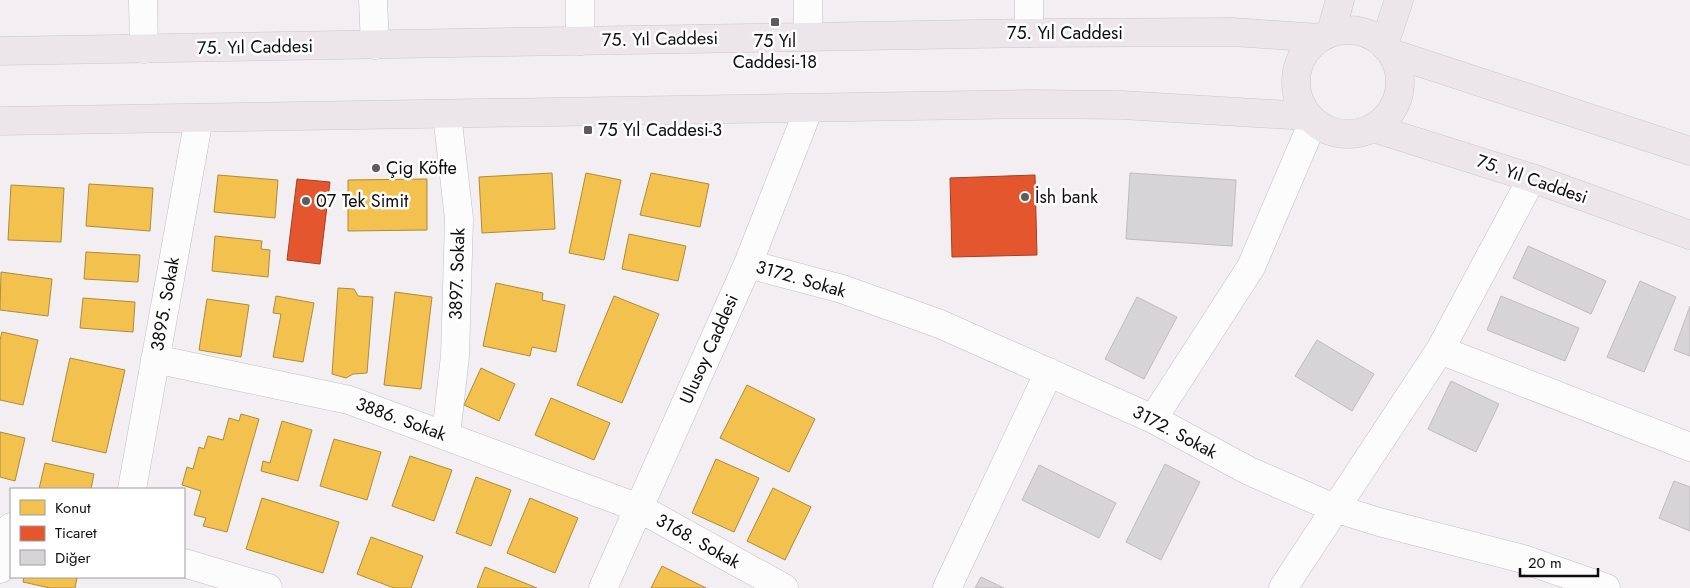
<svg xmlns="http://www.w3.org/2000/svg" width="1690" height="588" font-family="Jost,sans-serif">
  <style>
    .homes { fill: #f2c14e; stroke: #ae8b3b }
    .shops { fill: #e4572e; stroke: #a44024 }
    .building { fill: #d7d4d7; stroke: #bfbcbe }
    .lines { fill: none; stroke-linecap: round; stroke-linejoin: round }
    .minor-casing { stroke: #c3bfc2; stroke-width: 29 }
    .major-casing { stroke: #cac8ca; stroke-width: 29 }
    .minor { stroke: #fdfcfd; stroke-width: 28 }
    .major { stroke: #ece5ea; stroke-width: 28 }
    .poi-dot { fill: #5e5b5d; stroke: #fff; stroke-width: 2 }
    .labels { text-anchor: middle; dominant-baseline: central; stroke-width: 5; stroke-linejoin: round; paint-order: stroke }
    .street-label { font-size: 18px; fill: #0e0c0e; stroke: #fff }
    .poi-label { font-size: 18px; fill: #0e0c0e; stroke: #fff; text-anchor: start }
  </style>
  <rect width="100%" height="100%" fill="#f2eef1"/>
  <path class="homes" d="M552,173L555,229L482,233L479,177Z
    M586,173L621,180L604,260L569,253Z
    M651,173L709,184L700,227L640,215Z
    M218,175L278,180L275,218L214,212Z
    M427,179V230L348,231V180Z
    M89,184L153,188L150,231L86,226Z
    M11,185L64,188L61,242L8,240Z
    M629,234L686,246L678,281L622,269Z
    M215,236L262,241L261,249L270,250L268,277L212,271Z
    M86,252L140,255L138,282L84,279Z
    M1,272L52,279L48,316L0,310Z
    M496,283L543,293L542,300L565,305L556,352L532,347L530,356L483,346Z
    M338,288L354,289L358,296L373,297L367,373L353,374L346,378L332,374Z
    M395,292L432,297L421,389L384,385Z
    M276,296L314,303L303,362L273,357L281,314L273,313Z
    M614,296L659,314L622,403L577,385Z
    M83,298L135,302L133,332L80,328Z
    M207,299L249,305L241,357L199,350Z
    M2,332L38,340L23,405L0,400V340Z
    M70,358L125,370L106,453L52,441Z
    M481,368L515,384L499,421L464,405Z
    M747,385L815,419L789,472L720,438Z
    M551,398L610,423L594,460L535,435Z
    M241,414L259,419L227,532L203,526L206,518L194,515L201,491L182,485L187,467L193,469L199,447L204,449L208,436L223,440L229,418L239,421Z
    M282,421L312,430L298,481L261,471L263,461L270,463Z
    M0,432L25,438L15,481L0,477Z
    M334,439L381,452L367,500L320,486Z
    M410,456L452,470L434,521L392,506Z
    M716,459L759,478L734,532L692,513Z
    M45,463L94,474L91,489H39Z
    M476,477L511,490L491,546L456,533Z
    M773,488L811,507L785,560L747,541Z
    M262,498L339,522L323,573L246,549Z
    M530,498L578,518L555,573L507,553Z
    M371,537L423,556L411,588H394L357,574Z
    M662,566L706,588H651Z
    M485,567L537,588H477Z
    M24,577H70L77,578L75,588H50L23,582Z"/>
  <path class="shops" d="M1035,175L1037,255L952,257L950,178Z
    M297,179L330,182L320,264L287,260Z"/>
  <path class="building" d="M1130,173L1236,180L1232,246L1126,239Z
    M1528,246L1606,281L1591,314L1513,278Z
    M1640,281L1676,297L1644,372L1607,357Z
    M1501,296L1579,328L1565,361L1487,330Z
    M1137,297L1177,317L1144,379L1105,359Z
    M1690,306V356L1674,350Z
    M1317,340L1374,374L1352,411L1295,376Z
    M1451,381L1499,404L1476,452L1428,429Z
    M1165,464L1200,482L1161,560L1126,542Z
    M1039,465L1116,503L1099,538L1022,500Z
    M1674,481L1690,487V531L1659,518Z
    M981,577L1004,588H975Z"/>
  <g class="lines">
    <defs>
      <path id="minor" d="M143,0L144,49
        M373,0L375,45
        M580,0V41
        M808,0V37
        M1029,0V33
        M748,264L842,289L940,324L1153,419L1249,471L1334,508L1379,522L1523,559L1606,588
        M1440,350L1690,447
        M155,359L349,400L639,508L784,588
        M1153,419L1251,267L1313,122
        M446,435L455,356L459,219L447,114
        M132,489L199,118
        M184,563L268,588
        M0,569L11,527
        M603,588L748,264L809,108
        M947,588L1049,372
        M1283,588L1440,350L1532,178"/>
      <path id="major" d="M1296 82a52 52 0 1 1 104 0a52 52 0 1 1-104 0Z
        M1331,32L1340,0
        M1384,45L1399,0
        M0,51L1029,33L1233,32L1320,38
        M1391,53L1690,151
        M0,121L1032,104L1122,105L1307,116
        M1373,128L1532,178L1690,235"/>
    </defs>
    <use href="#minor" class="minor-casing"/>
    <use href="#major" class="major-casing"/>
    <use href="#minor" class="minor"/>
    <use href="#major" class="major"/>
  </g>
  <g class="poi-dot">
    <rect x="770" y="17" width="10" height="10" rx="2.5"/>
    <rect x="583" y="125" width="10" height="10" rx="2.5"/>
    <circle cx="376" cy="168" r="5"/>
    <circle cx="1025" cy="197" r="5"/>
    <circle cx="306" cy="201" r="5"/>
  </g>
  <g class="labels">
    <g class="street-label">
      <text x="1065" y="33">75. Yıl Caddesi</text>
      <text transform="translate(660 39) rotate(-1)">75. Yıl Caddesi</text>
      <text transform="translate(255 47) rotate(-1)">75. Yıl Caddesi</text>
      <text transform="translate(1532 179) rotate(19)">75. Yıl Caddesi</text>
      <text transform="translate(457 274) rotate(-88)">3897. Sokak</text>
      <text transform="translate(801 279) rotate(16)">3172. Sokak</text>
      <text transform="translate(165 304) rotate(-80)">3895. Sokak</text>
      <text transform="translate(709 349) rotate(-66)">Ulusoy Caddesi</text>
      <text transform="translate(401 419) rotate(20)">3886. Sokak</text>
      <text transform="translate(1175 432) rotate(28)">3172. Sokak</text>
      <text transform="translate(698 541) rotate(29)">3168. Sokak</text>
    </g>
    <g class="poi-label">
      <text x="775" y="41" text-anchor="middle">75 Yıl<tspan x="775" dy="21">Caddesi-18</tspan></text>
      <text x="598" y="130">75 Yıl Caddesi-3</text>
      <text x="386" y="168">Çig Köfte</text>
      <text x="1035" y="197">İsh bank</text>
      <text x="316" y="201">07 Tek Simit</text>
    </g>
  </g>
  <rect x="10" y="488" width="175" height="90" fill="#ffffff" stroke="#9f9e9f"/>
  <rect x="20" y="500" width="25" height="15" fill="#f2c14e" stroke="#9f9e9f"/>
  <text x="55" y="513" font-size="15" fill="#0e0c0e">Konut</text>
  <rect x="20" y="526" width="25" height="15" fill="#e4572e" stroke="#9f9e9f"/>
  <text x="55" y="538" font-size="15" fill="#0e0c0e">Ticaret</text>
  <rect x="20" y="550" width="25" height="15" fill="#d7d4d7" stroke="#9f9e9f"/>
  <text x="55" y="563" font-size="15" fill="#0e0c0e">Diğer</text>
  <path d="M1520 568v8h78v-8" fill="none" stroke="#0e0c0e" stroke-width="2.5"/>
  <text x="1528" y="568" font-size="15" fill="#0e0c0e" stroke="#ffffff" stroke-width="4" paint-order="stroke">20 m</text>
</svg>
